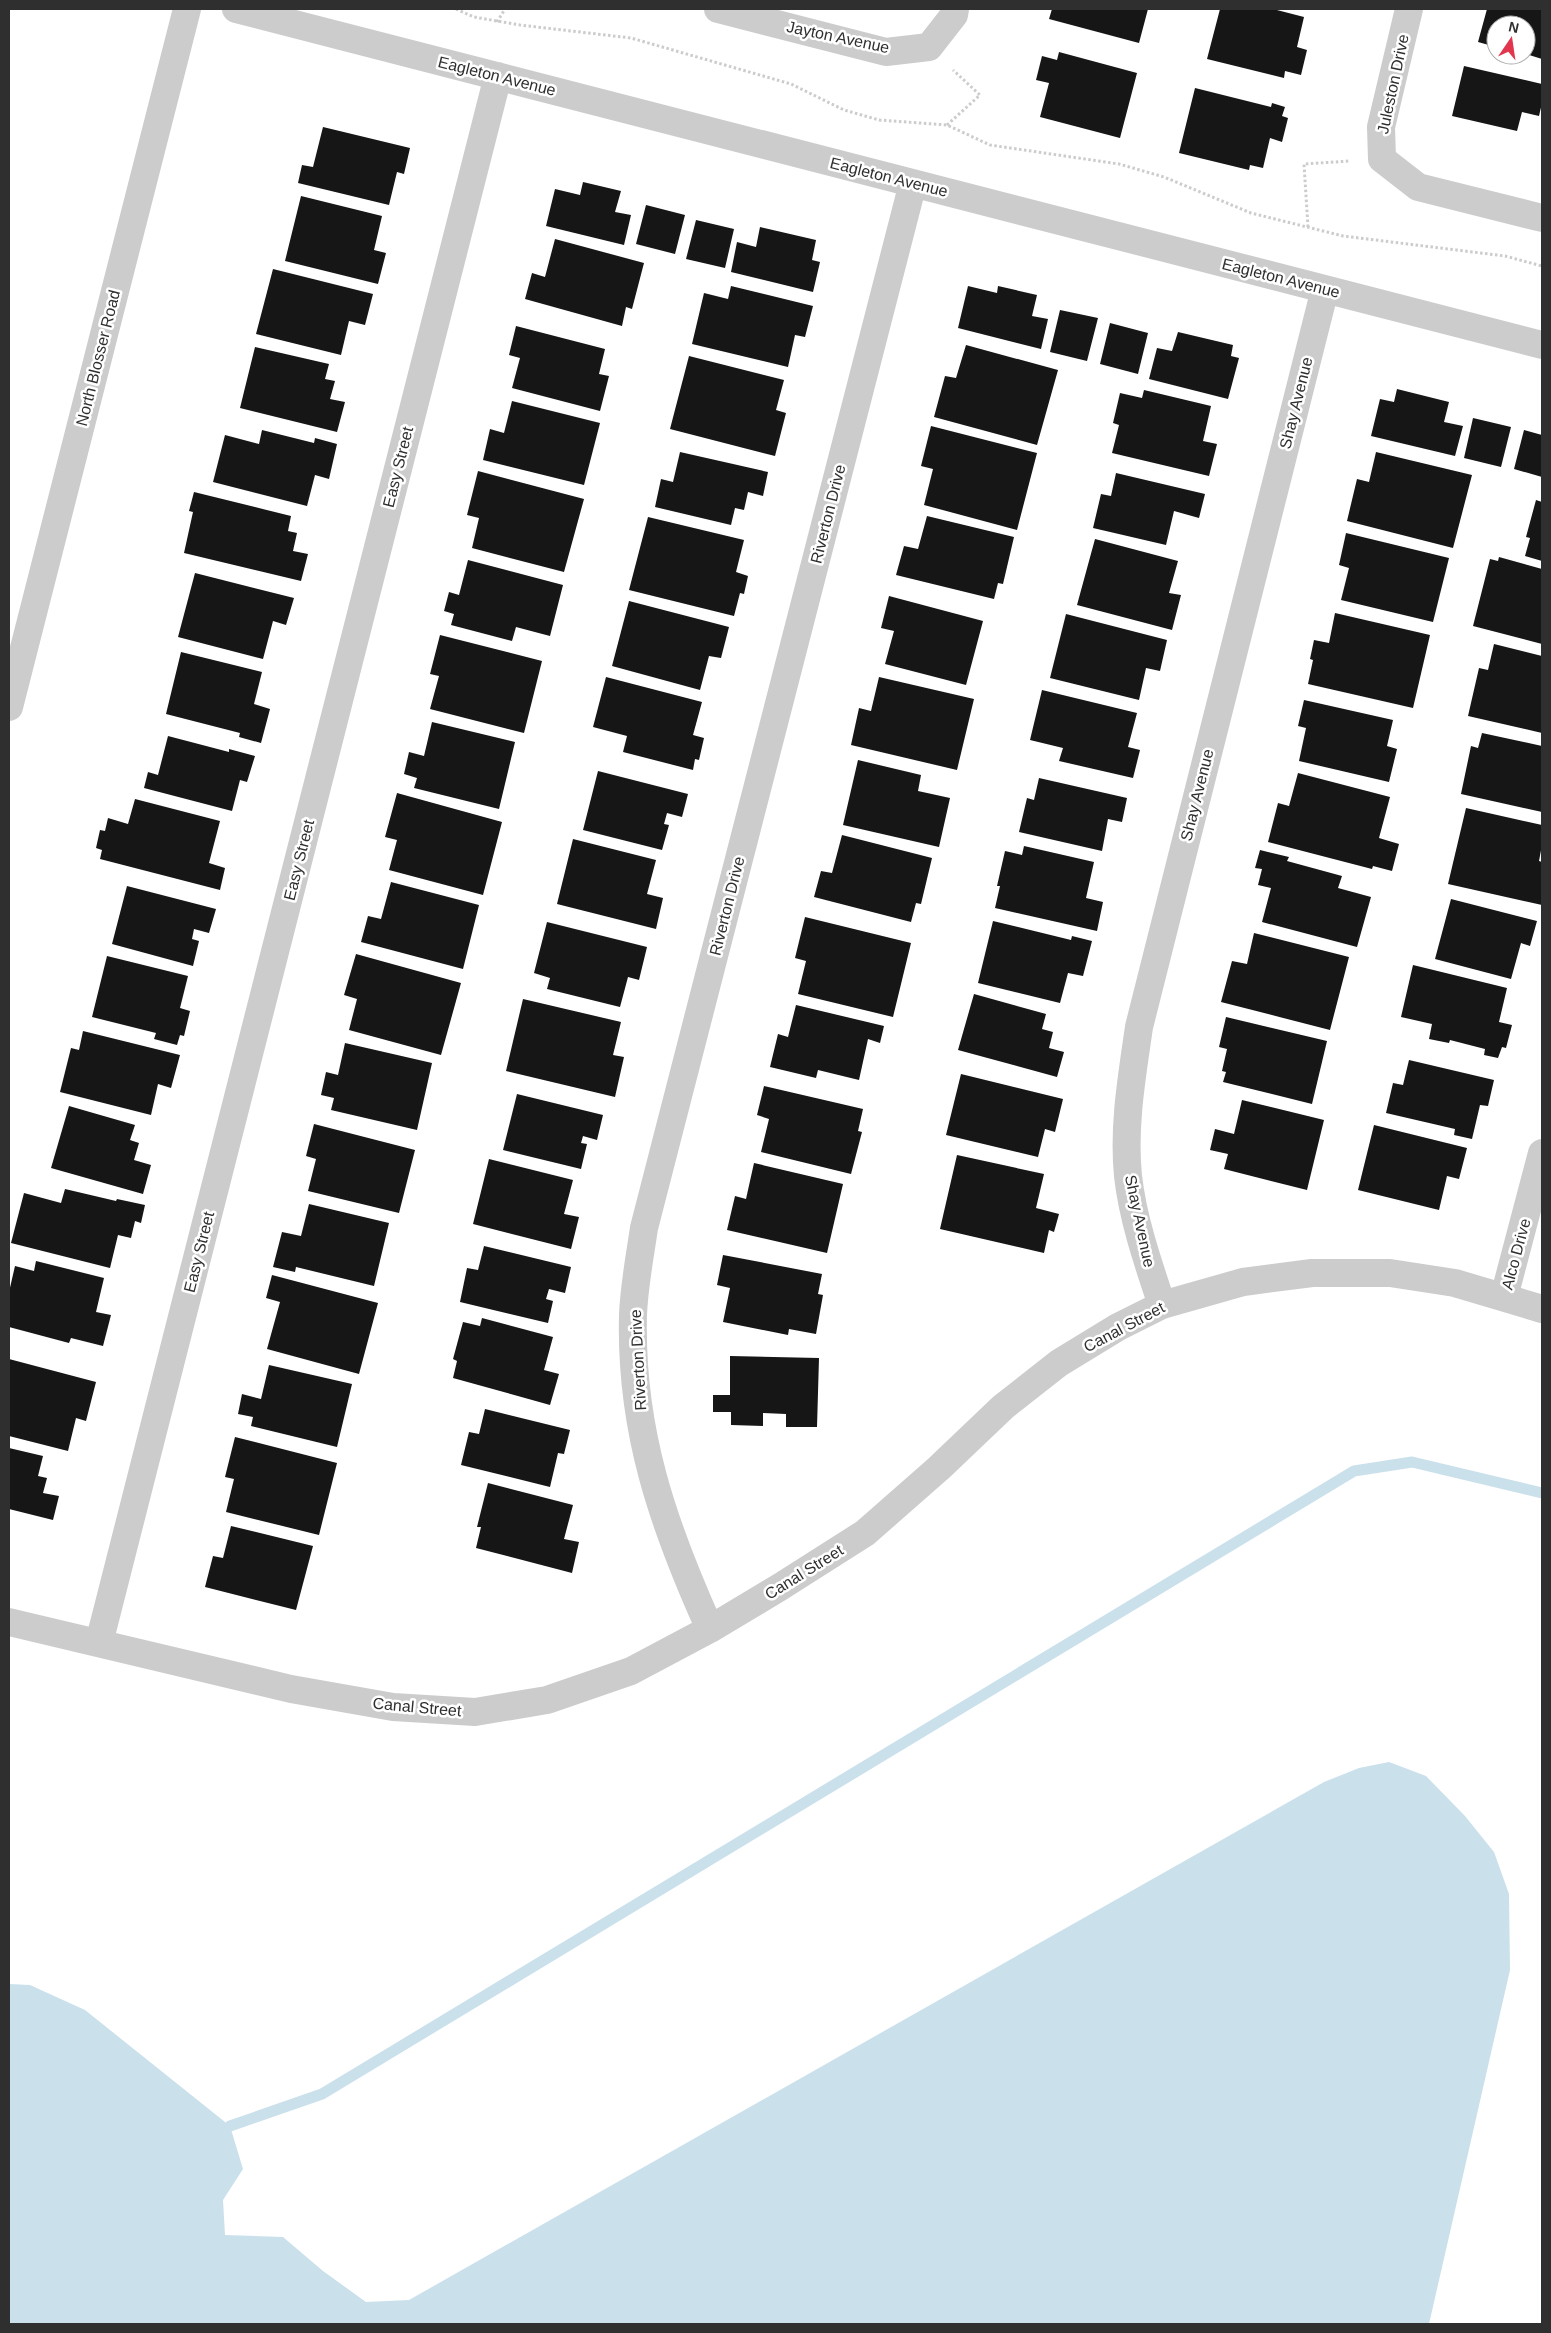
<svg xmlns="http://www.w3.org/2000/svg" width="1551" height="2333" font-family="Arial,sans-serif">
  <style>
    .water { fill: #cae0eb }
    .lines { fill: none; stroke-linecap: round; stroke-linejoin: round }
    .stream { stroke: #cae0eb; stroke-width: 11 }
    .building { fill: #161616 }
    .path { stroke: #ccc; stroke-width: 3; stroke-dasharray: 2.5 2.5; stroke-linecap: butt }
    .minor { stroke: #ccc; stroke-width: 28 }
    .tertiary { stroke: #ccc; stroke-width: 28 }
    .labels { text-anchor: middle; dominant-baseline: central; stroke-width: 5; stroke-linejoin: round; paint-order: stroke }
    .street-label { font-size: 16px; fill: #2f2f2f; stroke: #fff }
  </style>
  <rect width="100%" height="100%" fill="#fff"/>
  <path class="water" d="M1389,1762L1426,1776L1465,1816L1494,1852L1509,1894L1510,1970L1429,2324H9V1984L30,1985L85,2010L230,2126L243,2169L223,2200L225,2235L283,2237L323,2271L366,2302L409,2300L1324,1782L1359,1768Z"/>
  <g class="lines">
    <path class="stream" d="M230,2126L322,2094L1354,1471L1412,1462L1542,1493"/>
  </g>
  <path class="building" d="M1052,9H1148L1139,43L1049,19Z
    M1220,9H1273L1304,17L1297,47L1307,50L1301,75L1285,71L1284,78L1207,59Z
    M1487,9H1542V59L1526,54V25H1496V47L1478,42Z
    M1059,52L1137,73L1120,138L1040,117L1049,83L1036,80L1042,56L1057,60Z
    M1464,66L1542,84V103L1539,116L1522,112L1517,131L1452,116Z
    M1195,88L1271,107L1272,103L1285,107L1282,116L1288,118L1282,142L1270,138L1263,168L1250,165L1249,170L1179,153Z
    M323,127L410,148L404,174L397,172L389,205L298,183L302,165L313,167Z
    M583,182L621,191L615,212L631,215L624,245L546,226L555,189L580,195Z
    M301,196L382,216L374,250L386,253L378,284L285,261Z
    M646,205L685,215L675,254L636,244Z
    M696,220L734,229L725,268L686,259Z
    M760,227L816,240L812,260L820,262L813,292L731,272L737,242L756,247Z
    M555,239L644,263L632,309L626,307L622,326L525,299L532,273L545,277Z
    M273,269L373,294L365,325L349,321L341,355L256,334Z
    M731,286L813,306L805,337L795,335L788,367L692,344L704,293L728,299Z
    M968,286L997,293L998,286L1037,295L1032,316L1048,319L1041,349L958,328Z
    M1060,310L1098,318L1087,361L1050,352Z
    M1110,323L1148,333L1138,374L1100,364Z
    M516,326L605,349L599,374L609,376L600,411L512,388L520,358L509,355Z
    M1178,332L1233,345L1231,356L1239,358L1228,399L1149,379L1157,348L1172,351Z
    M966,345L1058,370L1037,445L934,417L945,376L956,378Z
    M255,347L329,364L325,379L335,381L330,399L345,402L337,432L240,408Z
    M689,356L784,380L776,410L786,413L775,456L670,429Z
    M1397,389L1449,402L1444,422L1463,426L1455,456L1371,436L1380,399L1394,402Z
    M1144,390L1211,406L1203,441L1217,444L1209,476L1112,453L1119,425L1113,423L1120,393L1142,398Z
    M512,401L600,423L584,485L483,460L490,429L504,433Z
    M1473,418L1511,427L1501,467L1464,458Z
    M931,426L1037,453L1017,530L924,505L933,469L921,466Z
    M262,430L314,443L315,438L337,444L329,479L315,475L307,506L213,482L225,435L259,444Z
    M1524,430L1542,435V477L1514,469Z
    M680,452L768,472L763,496L748,492L744,510L735,508L731,525L655,507L661,479L673,482Z
    M1376,452L1472,475L1453,548L1347,521L1357,479L1369,482Z
    M478,471L584,499L564,572L472,548L479,518L467,515Z
    M1116,473L1205,494L1199,518L1174,511L1166,545L1093,528L1101,494L1111,496Z
    M194,492L291,516L288,531L297,533L293,551L308,554L301,581L184,553L193,512L189,511Z
    M1536,500L1542,502V561L1525,556L1530,538L1526,537Z
    M927,516L1014,537L1003,584L998,583L994,599L896,575L904,546L918,549Z
    M648,517L744,540L736,572L748,576L744,594L740,593L734,616L629,590Z
    M1346,533L1449,558L1433,622L1341,600L1349,568L1339,565Z
    M1095,539L1178,561L1169,593L1181,595L1172,630L1077,605Z
    M1499,557L1542,569V644L1473,626L1490,559L1498,561Z
    M468,560L563,585L550,636L516,627L512,641L451,625L454,614L444,611L449,592L459,595Z
    M195,573L294,598L286,625L273,621L263,659L178,637Z
    M889,596L983,621L966,685L885,664L894,631L881,628Z
    M629,601L729,627L721,658L709,656L700,690L612,666Z
    M1335,613L1430,635L1413,708L1308,684L1313,660L1310,659L1314,640L1329,643Z
    M1066,614L1167,640L1160,671L1146,668L1139,700L1050,678Z
    M440,635L542,661L524,733L430,709L439,676L430,674Z
    M1494,644L1542,656V733L1468,716L1479,668L1488,670Z
    M181,652L262,672L254,704L270,709L261,743L239,737L240,733L166,714Z
    M606,677L702,702L693,735L704,738L699,760L695,759L693,770L623,752L627,736L593,727Z
    M879,677L974,699L957,770L851,745L859,708L871,711Z
    M1042,690L1137,713L1128,747L1140,750L1133,778L1059,761L1063,748L1030,740Z
    M1304,700L1393,720L1387,746L1397,749L1389,782L1299,761L1306,728L1298,726Z
    M432,722L515,742L499,809L414,788L417,778L404,774L409,752L424,756Z
    M1482,733L1542,746V812L1461,794L1471,746L1478,748Z
    M168,736L229,752V749L255,756L247,782L240,780L232,811L144,788L148,772L158,775Z
    M858,760L921,775L918,791L950,798L939,847L843,825Z
    M598,771L688,794L682,817L667,813L664,824L669,825L662,850L583,830Z
    M1298,773L1390,797L1379,838L1399,844L1392,871L1373,866L1372,869L1268,842L1278,803L1289,806Z
    M1039,778L1127,798L1122,822L1108,819L1102,851L1019,832L1027,798L1034,800Z
    M397,793L502,822L483,895L389,870L397,840L385,837Z
    M135,799L220,821L209,863L225,868L220,890L100,859L102,850L96,848L100,830L105,831L108,818L128,824Z
    M1466,808L1542,825V845L1539,861L1542,862V905L1448,884Z
    M842,835L932,858L921,904L916,903L911,922L814,897L821,871L832,873Z
    M573,839L656,860L647,894L663,898L656,929L557,904Z
    M1024,846L1094,862L1086,898L1103,902L1097,931L995,908L1000,886H997L1005,851L1022,855Z
    M1260,850L1289,857L1287,861L1342,876L1338,888L1371,897L1357,947L1262,922L1271,888L1258,885L1262,869L1255,868Z
    M391,882L479,905L463,969L361,942L368,916L381,919Z
    M127,886L216,909L209,933L194,929L192,939L199,941L193,966L112,944Z
    M1451,899L1537,921L1530,946L1521,943L1511,979L1435,959Z
    M805,917L911,943L893,1017L798,994L806,961L795,958Z
    M993,921L1071,940L1072,936L1092,941L1083,976L1068,973L1060,1003L978,983Z
    M547,922L647,947L639,980L628,977L620,1007L547,989L550,978L534,973Z
    M1254,933L1349,957L1330,1030L1221,1002L1232,961L1247,964Z
    M356,954L461,983L441,1055L349,1030L357,999L344,995Z
    M107,956L188,976L180,1008L190,1011L184,1036L180,1035L177,1045L154,1039L156,1033L92,1017Z
    M1413,965L1507,988L1499,1022L1512,1025L1506,1048L1502,1047L1498,1058L1484,1055L1485,1049L1450,1040L1449,1043L1429,1039L1432,1024L1401,1017Z
    M974,994L1046,1014L1042,1029L1053,1032L1049,1048L1064,1052L1057,1077L958,1050Z
    M523,999L621,1022L613,1055L624,1057L615,1097L506,1071Z
    M796,1005L884,1026L880,1043L868,1039L859,1080L818,1070L816,1078L770,1067L778,1034L788,1037Z
    M1226,1017L1327,1041L1312,1104L1223,1082L1226,1072L1222,1071L1227,1049L1219,1047Z
    M83,1031L180,1055L171,1088L158,1084L151,1115L60,1092L71,1048L79,1050Z
    M345,1043L432,1063L417,1130L331,1110L334,1098L321,1095L326,1072L338,1075Z
    M1409,1060L1494,1080L1488,1106L1480,1105L1472,1139L1454,1135L1455,1129L1386,1113L1393,1083L1403,1085Z
    M961,1074L1063,1099L1055,1132L1045,1129L1038,1157L946,1135Z
    M764,1086L863,1109L858,1131L862,1132L851,1174L761,1152L769,1119L757,1115Z
    M517,1094L603,1115L597,1140L583,1136L581,1143L587,1144L581,1169L503,1150Z
    M1242,1100L1324,1120L1307,1190L1224,1169L1228,1154L1210,1150L1215,1129L1234,1134Z
    M69,1106L135,1125L130,1140L139,1143L134,1160L151,1165L143,1194L51,1168Z
    M314,1124L415,1150L399,1213L308,1191L316,1159L306,1156Z
    M1374,1125L1467,1148L1459,1179L1447,1176L1439,1210L1358,1190Z
    M957,1155L1044,1174L1036,1208L1059,1214L1054,1232L1049,1230L1044,1253L940,1229Z
    M489,1159L573,1180L564,1214L579,1217L571,1249L473,1224Z
    M754,1163L843,1184L827,1253L727,1230L735,1196L746,1199Z
    M65,1189L116,1201L117,1199L145,1205L141,1223L135,1221L131,1238L118,1235L110,1268L11,1243L24,1193L61,1203Z
    M309,1204L389,1223L374,1286L296,1267L295,1272L273,1267L282,1232L301,1236Z
    M484,1246L571,1267L565,1293L549,1289L546,1299L553,1301L548,1323L460,1302L467,1268L478,1270Z
    M723,1255L822,1274L818,1294L823,1295L816,1334L789,1329L788,1335L723,1322L730,1288L717,1285Z
    M36,1261L104,1278L96,1312L111,1315L103,1346L71,1338L69,1343L9,1327V1292L15,1266L34,1271Z
    M272,1275L378,1303L359,1374L267,1349L280,1302L266,1298Z
    M482,1318L553,1337L544,1370L559,1374L550,1405L453,1378L457,1361L453,1359L463,1322L480,1326Z
    M730,1356L819,1358L817,1427H786V1414L763,1413V1426L731,1425V1412H713V1395H730Z
    M9,1359L96,1382L86,1421L76,1418L68,1451L9,1436Z
    M269,1365L352,1384L337,1447L251,1426L253,1417L238,1414L242,1394L261,1399Z
    M485,1409L570,1430L564,1454L558,1453L550,1487L461,1465L469,1432L479,1434Z
    M235,1437L337,1463L319,1535L226,1512L234,1479L225,1477Z
    M9,1448L43,1456L38,1476L47,1478L43,1493L59,1496L53,1520L9,1509Z
    M488,1483L573,1505L564,1539L579,1542L572,1573L476,1548L481,1527H477Z
    M231,1526L313,1546L296,1610L205,1587L213,1556L223,1558Z"/>
  <g class="lines">
    <path class="path" d="M456,9L474,17L520,25L631,38L791,84L844,110L879,120L947,125L990,145L1119,164L1164,177L1251,213L1343,236L1505,256L1542,266
      M497,22L505,9
      M947,125L980,95L953,70
      M1308,227L1304,164L1349,161"/>
    <path class="minor" d="M236,9L1542,345
      M718,9L886,52L929,47L954,15L955,9
      M1409,9L1381,127L1382,159L1418,187L1542,218
      M1504,1297L1542,1153
      M1162,1305C1148,1263 1133,1220 1128,1176C1123,1126 1132,1076 1139,1027L1325,289
      M9,1622L291,1689L393,1707L475,1712L547,1700L631,1671L710,1629L780,1587L865,1533L939,1468L1003,1407L1059,1363L1118,1327L1162,1305L1243,1282L1312,1273H1390L1455,1283L1542,1309
      M710,1629C663,1525 630,1430 633,1315C634,1286 640,1256 644,1228L913,183
      M99,1643L498,76"/>
    <path class="tertiary" d="M9,707L187,9"/>
  </g>
  <g class="labels">
    <g class="street-label">
      <text transform="translate(838 37) rotate(12)">Jayton Avenue</text>
      <text transform="translate(497 76) rotate(14)">Eagleton Avenue</text>
      <text transform="translate(1393 84) rotate(-78)">Juleston Drive</text>
      <text transform="translate(889 177) rotate(14)">Eagleton Avenue</text>
      <text transform="translate(1281 278) rotate(14)">Eagleton Avenue</text>
      <text transform="translate(98 358) rotate(-76)">North Blosser Road</text>
      <text transform="translate(1296 403) rotate(-76)">Shay Avenue</text>
      <text transform="translate(398 467) rotate(-76)">Easy Street</text>
      <text transform="translate(828 514) rotate(-76)">Riverton Drive</text>
      <text transform="translate(1197 795) rotate(-76)">Shay Avenue</text>
      <text transform="translate(299 860) rotate(-76)">Easy Street</text>
      <text transform="translate(727 906) rotate(-76)">Riverton Drive</text>
      <text transform="translate(1140 1221) rotate(78)">Shay Avenue</text>
      <text transform="translate(199 1252) rotate(-76)">Easy Street</text>
      <text transform="translate(1516 1254) rotate(-75)">Alco Drive</text>
      <text transform="translate(1124 1327) rotate(-28)">Canal Street</text>
      <text transform="translate(638 1360) rotate(-93)">Riverton Drive</text>
      <text transform="translate(804 1572) rotate(-32)">Canal Street</text>
      <text transform="translate(417 1707) rotate(5)">Canal Street</text>
    </g>
  </g>
  <rect width="1551" height="2333" fill="none" stroke="#2f2f2f" stroke-width="20"/>
  <g transform="translate(1511 40) rotate(13)"><circle r="24" fill="#ffffff" stroke="#acacac"/>
  <path d="M0-4L9 19L0 12L-9 19Z" fill="#e1364d"/>
  <text y="-8" font-size="14" font-weight="bold" text-anchor="middle" fill="#2f2f2f">N</text>
  </g>
</svg>
